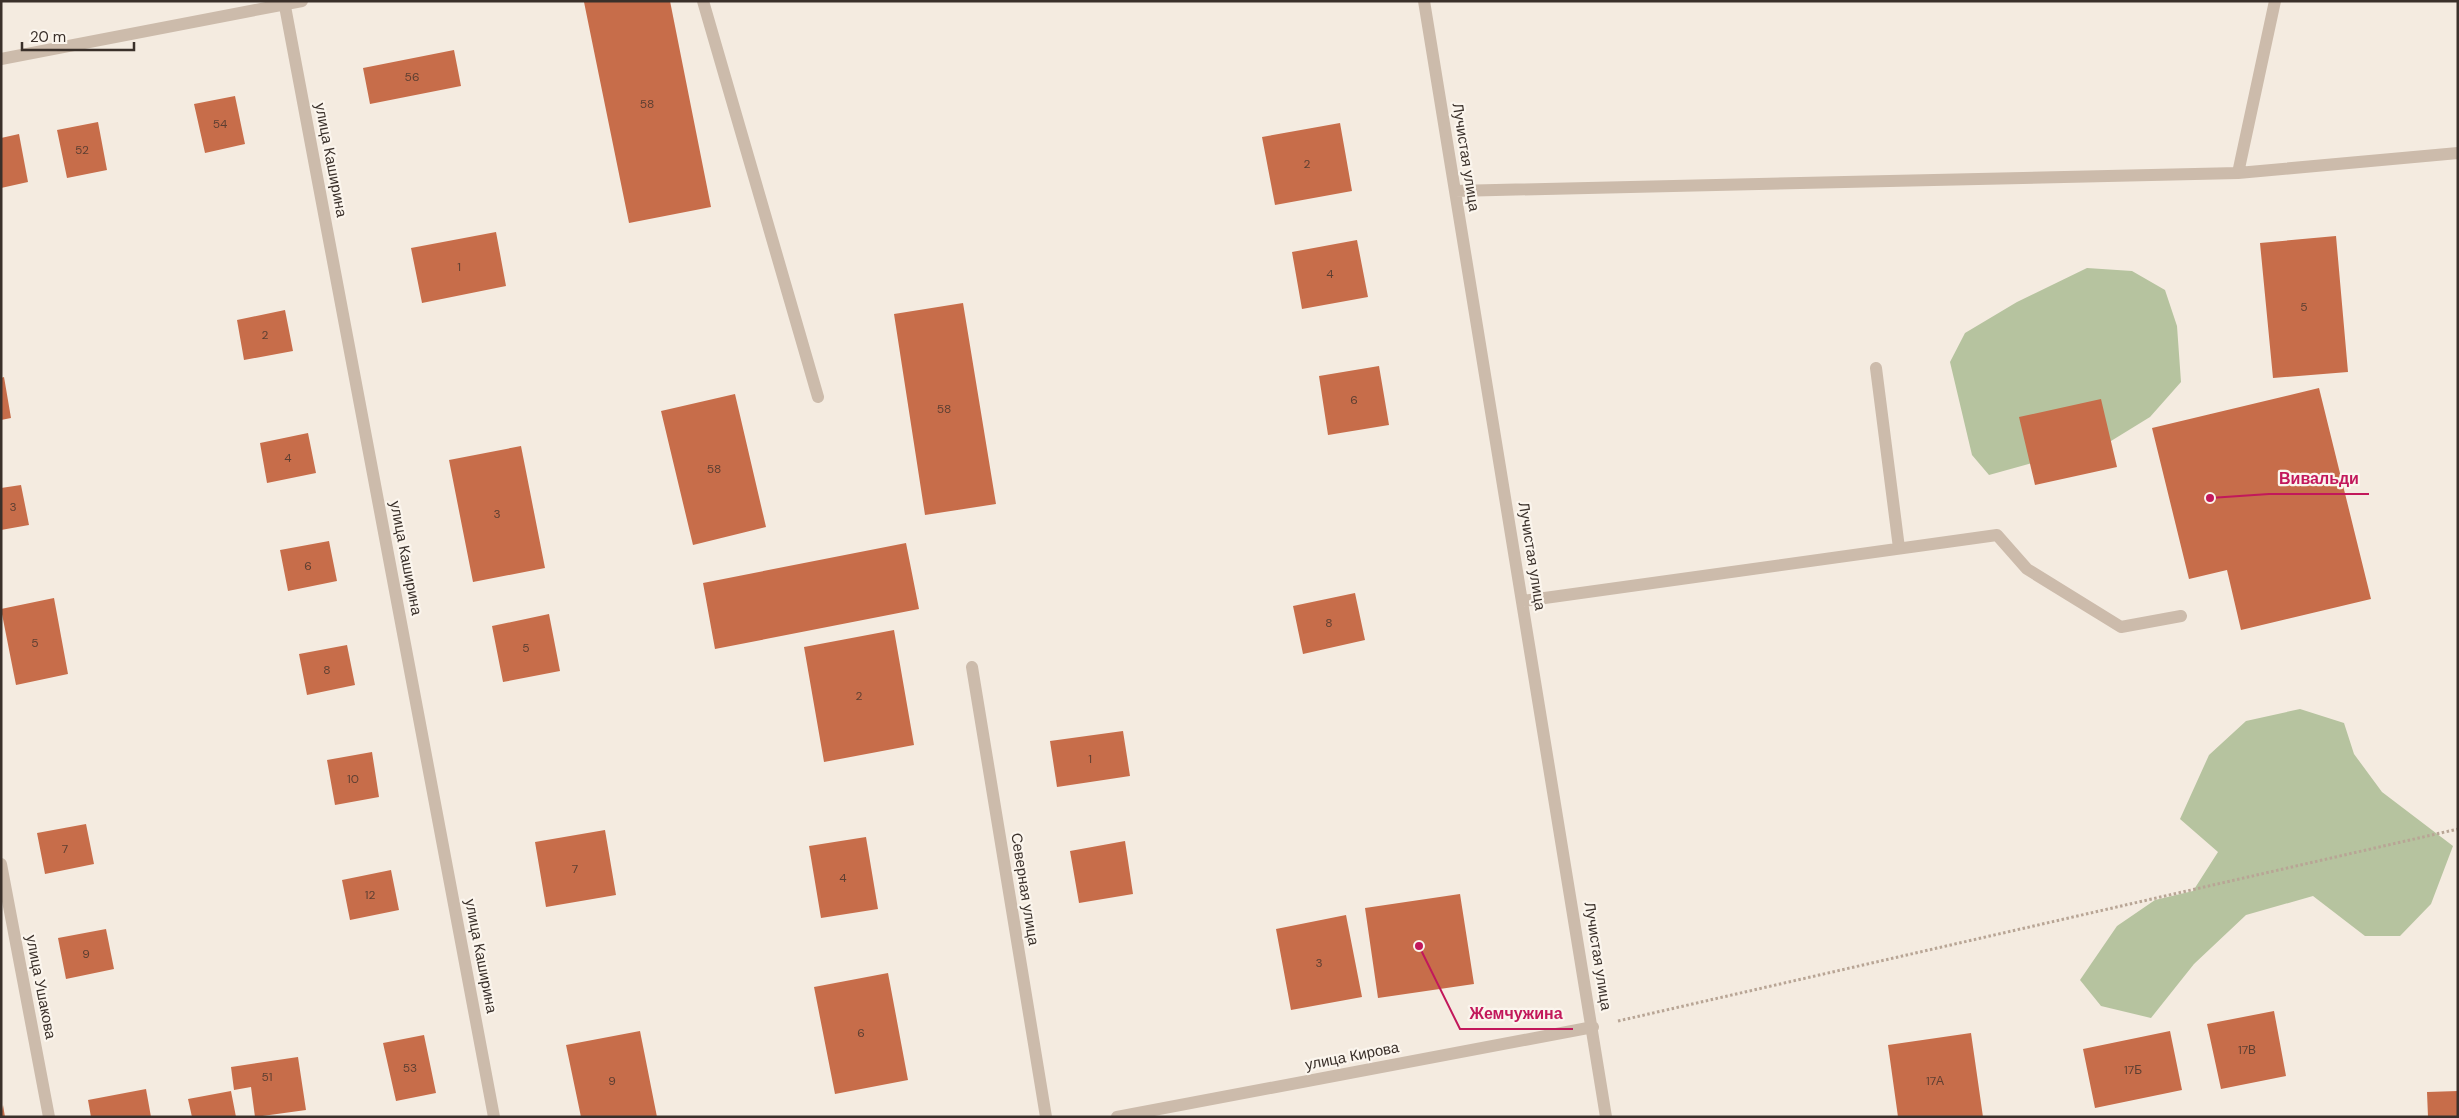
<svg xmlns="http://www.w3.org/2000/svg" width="2459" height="1118" font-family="'DM Sans',sans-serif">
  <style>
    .green { fill: #b6c39f }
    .building { fill: #c76d4a }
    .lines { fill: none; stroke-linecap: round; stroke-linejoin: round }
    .path { stroke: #b8a595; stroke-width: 3; stroke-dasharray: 2.5 2.5; stroke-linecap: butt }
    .minor { stroke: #ccbbab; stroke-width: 12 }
    .labels { text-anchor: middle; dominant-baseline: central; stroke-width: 4.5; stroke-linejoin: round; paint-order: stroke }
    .number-label { font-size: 12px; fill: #5d3f32 }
    .street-label { font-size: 15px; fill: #3a302a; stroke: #fbf5ed }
    .leader { fill: none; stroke: #c2185b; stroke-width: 2 }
    .callout-dot { fill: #c2185b; stroke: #fbf5ed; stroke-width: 2 }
    .callout-label { font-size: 16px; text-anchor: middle; font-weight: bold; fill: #c2185b; stroke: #fbf5ed; stroke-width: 4.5; stroke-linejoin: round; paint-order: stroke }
  </style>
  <rect width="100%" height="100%" fill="#f4ebe0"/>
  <path class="green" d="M2087,268L2132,271L2165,290L2177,326L2181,382L2150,417L2111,441L1989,475L1972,455L1950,362L1965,333L2017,302Z
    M2300,709L2344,723L2354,754L2382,792L2453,846L2431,904L2400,936H2365L2313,896L2246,915L2194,964L2151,1018L2101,1006L2080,980L2117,926L2155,900L2193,891L2218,852L2180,819L2209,755L2246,721Z"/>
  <path class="building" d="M670,1L711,207L629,223L584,2Z
    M454,50L461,86L370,104L363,68Z
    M235,96L245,144L205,153L194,104Z
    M98,122L107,170L67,178L57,130Z
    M1340,123L1352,191L1275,205L1262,137Z
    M19,134L28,182L1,188V138Z
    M496,232L506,286L422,303L411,248Z
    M2336,236L2348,372L2273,378L2260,243Z
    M1357,240L1368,297L1302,309L1292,252Z
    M963,303L996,504L925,515L894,314Z
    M285,310L293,351L244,360L237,320Z
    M1379,366L1389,425L1328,435L1319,376Z
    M4,377L11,418L1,420V378Z
    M2319,388L2371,599L2241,630L2227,570L2189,579L2152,428Z
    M735,394L766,527L693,545L661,411Z
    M2101,399L2117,467L2035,485L2019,417Z
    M308,433L316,473L267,483L260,443Z
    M521,446L545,568L473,582L449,460Z
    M21,485L29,525L1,530V488Z
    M329,541L337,581L288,591L280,550Z
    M906,543L919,609L715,649L703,583Z
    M1355,593L1365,640L1303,654L1293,606Z
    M54,598L68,674L16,685L1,609Z
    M549,614L560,671L503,682L492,626Z
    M894,630L914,745L824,762L804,647Z
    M347,645L355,685L307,695L299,654Z
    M1123,731L1130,776L1057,787L1050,741Z
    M372,752L379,797L335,805L327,760Z
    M86,824L94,864L45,874L37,833Z
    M605,830L616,895L546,907L535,842Z
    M866,837L878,909L821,918L809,846Z
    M1125,841L1133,894L1079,903L1070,851Z
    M391,870L399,910L350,920L342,880Z
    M1460,894L1474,984L1378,998L1365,908Z
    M1346,915L1362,997L1291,1010L1276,929Z
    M106,929L114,969L66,979L58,938Z
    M888,973L908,1080L835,1094L814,987Z
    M2274,1011L2286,1076L2221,1089L2207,1024Z
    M640,1031L657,1117H581L566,1045Z
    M2170,1031L2182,1090L2095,1108L2083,1049Z
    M1971,1033L1983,1117H1898L1888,1045Z
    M424,1035L436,1093L396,1101L383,1043Z
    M298,1057L306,1110L255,1117L251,1087L234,1090L231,1067Z
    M146,1089L151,1117H91L88,1100Z
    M231,1091L236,1117H192L188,1099Z
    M2458,1091V1117H2428L2427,1092Z
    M3,1105L5,1117H1Z"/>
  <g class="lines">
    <path class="path" d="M1618,1021L2458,829"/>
    <path class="minor" d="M284,1L494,1117
      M703,1L818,397
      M1424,1L1606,1117
      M1,59L302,1
      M2238,173L2275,1
      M1455,191L2238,173L2458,153
      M1876,368L1899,548
      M1523,601L1997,535L2027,569L2121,627L2181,616
      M972,667L1046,1117
      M1,864L49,1117
      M1117,1117L1593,1027"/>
  </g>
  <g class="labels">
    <g class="number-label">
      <text x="412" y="77">56</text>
      <text x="647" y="104">58</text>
      <text x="220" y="124">54</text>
      <text x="82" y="150">52</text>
      <text x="1307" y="164">2</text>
      <text x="459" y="267">1</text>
      <text x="1330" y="274">4</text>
      <text x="2304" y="307">5</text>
      <text x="265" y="335">2</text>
      <text x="1354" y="400">6</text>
      <text x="944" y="409">58</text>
      <text x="288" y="458">4</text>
      <text x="714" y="469">58</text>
      <text x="13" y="507">3</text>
      <text x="497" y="514">3</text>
      <text x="308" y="566">6</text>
      <text x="1329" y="623">8</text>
      <text x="35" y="643">5</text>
      <text x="526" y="648">5</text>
      <text x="327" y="670">8</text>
      <text x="859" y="696">2</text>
      <text x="1090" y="759">1</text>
      <text x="353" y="779">10</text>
      <text x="65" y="849">7</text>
      <text x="575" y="869">7</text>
      <text x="843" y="878">4</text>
      <text x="370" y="895">12</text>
      <text x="86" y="954">9</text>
      <text x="1319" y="963">3</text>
      <text x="861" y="1033">6</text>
      <text x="2247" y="1050">17В</text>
      <text x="410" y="1068">53</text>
      <text x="2133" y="1070">17Б</text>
      <text x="267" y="1077">51</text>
      <text x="612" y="1081">9</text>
      <text x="1935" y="1081">17А</text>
    </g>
    <g class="street-label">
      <text transform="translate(1466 157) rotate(81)">Лучистая улица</text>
      <text transform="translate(331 160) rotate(79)">улица Каширина</text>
      <text transform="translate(1532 556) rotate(81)">Лучистая улица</text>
      <text transform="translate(406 558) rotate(79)">улица Каширина</text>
      <text transform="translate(1025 889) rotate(81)">Северная улица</text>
      <text transform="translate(481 956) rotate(79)">улица Каширина</text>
      <text transform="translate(1598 956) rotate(81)">Лучистая улица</text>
      <text transform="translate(41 987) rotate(79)">улица Ушакова</text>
      <text transform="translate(1352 1056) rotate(-11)">улица Кирова</text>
    </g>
  </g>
  <path class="leader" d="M2210 498L2269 494H2369M1419 946L1460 1029H1573"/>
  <g class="callout-dot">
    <circle cx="2210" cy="498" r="5"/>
    <circle cx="1419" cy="946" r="5"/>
  </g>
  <g class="callout-label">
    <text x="2319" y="484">Вивальди</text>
    <text x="1516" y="1019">Жемчужина</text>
  </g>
  <rect width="2459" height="1118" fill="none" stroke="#3a302a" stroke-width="5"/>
  <path d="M22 42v8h112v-8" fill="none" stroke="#3a302a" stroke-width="2.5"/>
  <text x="30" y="42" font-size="15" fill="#3a302a" stroke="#fbf5ed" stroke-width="4" paint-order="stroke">20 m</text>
</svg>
